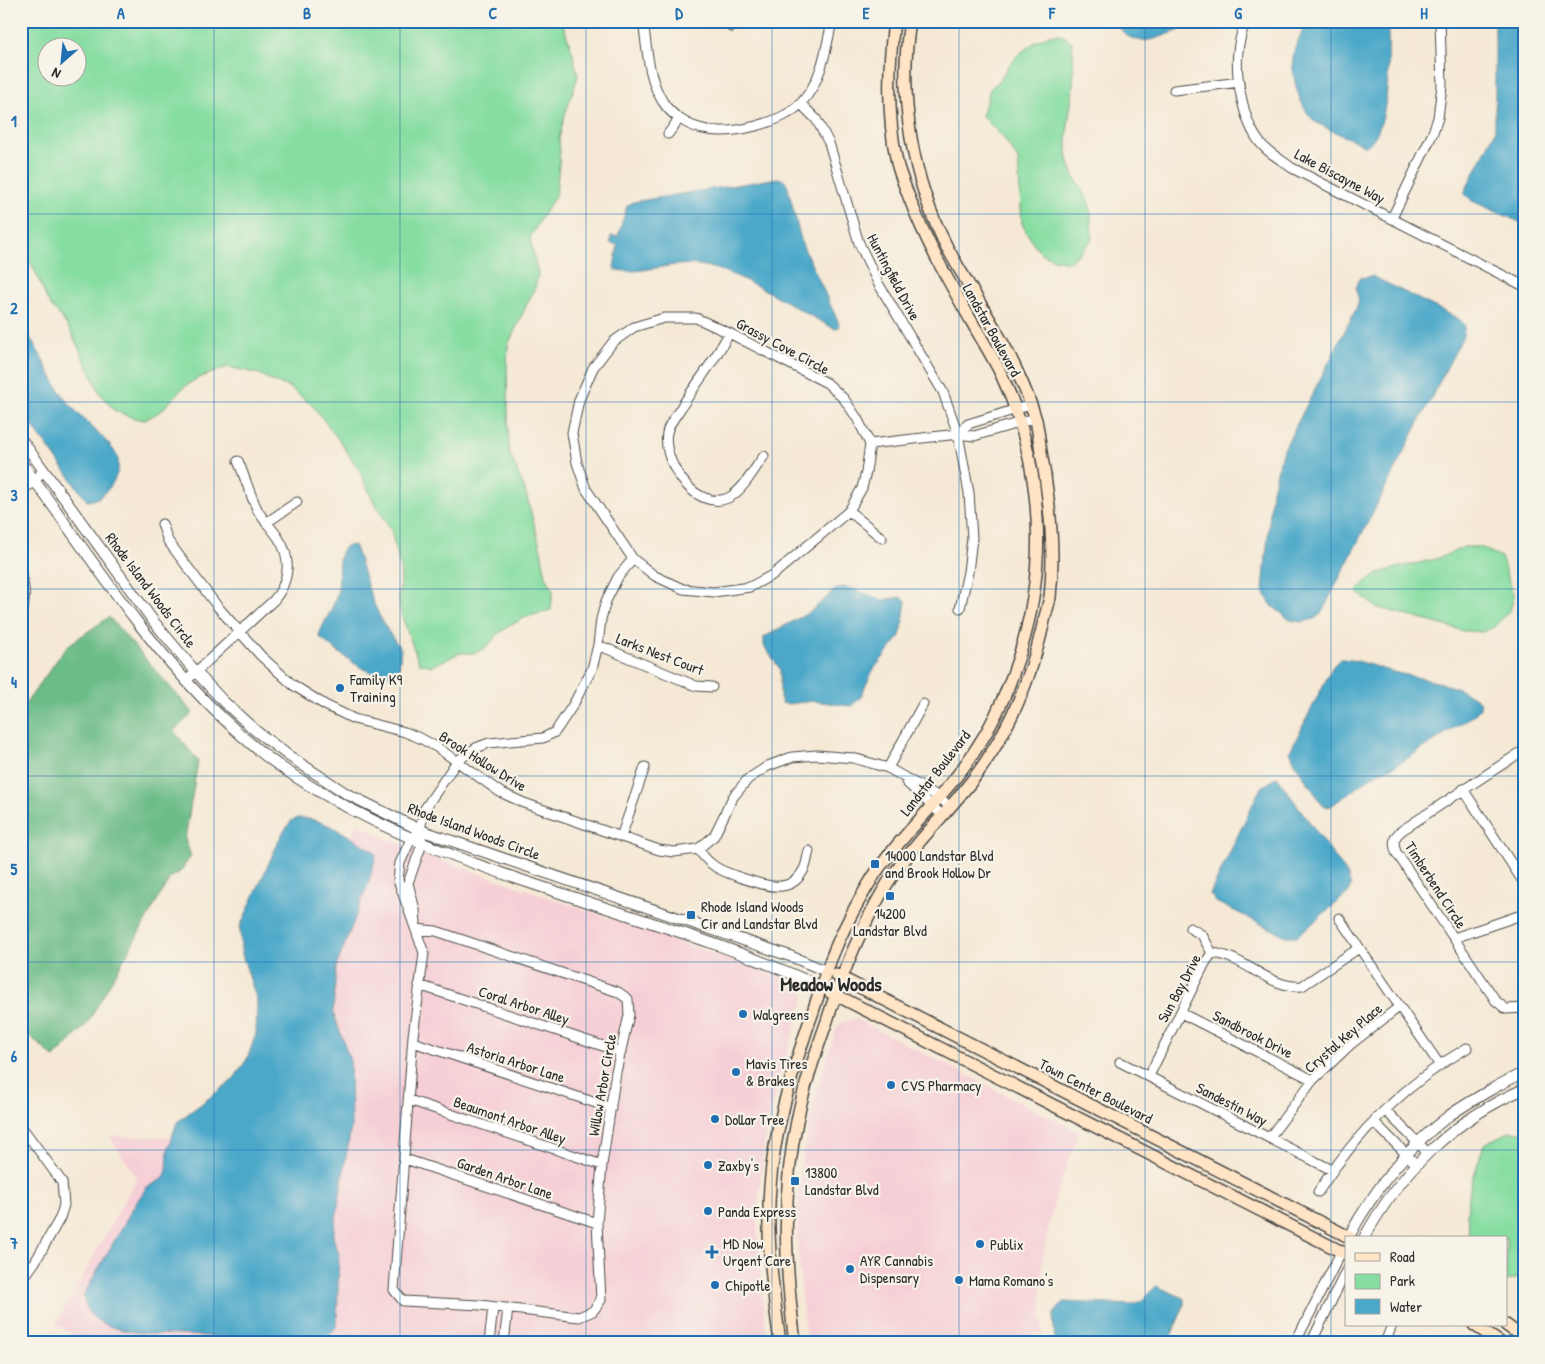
<svg xmlns="http://www.w3.org/2000/svg" width="1545" height="1364" font-family="'Patrick Hand',sans-serif">
  <style>
    .built { fill: #f6cfd6 }
    .green { fill: #86dda1; stroke: #588466; fill-rule: evenodd }
    .forest { fill: #6cbc87; stroke: #4c7459 }
    .water { fill: #4ba8c9; stroke: #3b6a7a }
    .lines { fill: none; stroke-linecap: round; stroke-linejoin: round }
    .minor-casing { stroke: #494845; stroke-width: 11 }
    .tertiary-casing { stroke: #494845; stroke-width: 12 }
    .secondary-casing { stroke: #494845; stroke-width: 14 }
    .minor { stroke: #fff; stroke-width: 9 }
    .tertiary { stroke: #fff; stroke-width: 10 }
    .secondary { stroke: #ffe4c6; stroke-width: 11 }
    .grid { fill: none; stroke: #1f6fb2; stroke-width: 1; stroke-opacity: 0.55 }
    .poi-dot { fill: #1f6fb2; stroke: #f7f3e8; stroke-width: 2 }
    .labels { text-anchor: middle; dominant-baseline: central; stroke-width: 4.5; stroke-linejoin: round; paint-order: stroke }
    .street-label { font-size: 15px; fill: #2b2b2b; stroke: #f7f3e8 }
    .poi-label { font-size: 15px; fill: #2b2b2b; stroke: #f7f3e8; text-anchor: start }
    .district-label { font-size: 20px; font-weight: bold; fill: #2b2b2b; stroke: #f7f3e8 }
    .neatline { fill: none; stroke: #1f6fb2; stroke-width: 2 }
    .grid-label { font-size: 16px; text-anchor: middle; font-weight: bold; fill: #1f6fb2 }
  </style>
  <rect width="100%" height="100%" fill="#f7f3e8"/>
  <filter id="ink" filterUnits="userSpaceOnUse"><feTurbulence type="fractalNoise" baseFrequency=".02" numOctaves="2"/><feDisplacementMap in="SourceGraphic" scale="10" xChannelSelector="R" yChannelSelector="G"/><feConvolveMatrix kernelMatrix="1 2 1 2 8 2 1 2 1" color-interpolation-filters="sRGB"/></filter>
  <filter id="wash" filterUnits="userSpaceOnUse"><feTurbulence type="fractalNoise" baseFrequency=".0096" numOctaves="4" result="noise"/><feDisplacementMap in="SourceGraphic" scale="20" xChannelSelector="R" yChannelSelector="G"/><feGaussianBlur stdDeviation="1.12" result="paint"/><feColorMatrix in="noise" values="0 0 0 0 0 0 0 0 0 0 0 0 0 0 0 0 0 1.4 0 .05"/><feComposite in="paint" operator="in"/></filter>
  <g filter="url(#wash)">
    <rect width="100%" height="100%" fill="#f5e9d6"/>
    <path class="built" d="M357,823L388,839L426,855L789,980L802,987L805,996L781,1071L765,1141L761,1176L757,1216L758,1250L767,1343H66L71,1333L56,1324L137,1178L109,1136L241,1139Z
      M856,1019L1079,1132L1057,1193L1049,1225L1043,1260L1041,1295L1043,1334L982,1343H807L803,1313L797,1240L798,1201L801,1166L814,1100L836,1030L841,1023Z"/>
    <path class="green" d="M21,21H562L572,51L578,76L564,118L559,139L560,152L556,195L540,220L530,238L538,275L535,287L508,345L507,365L509,452L525,490L541,550L546,576L553,590L551,610L526,617L506,628L497,635L487,647L475,653H460L432,666L419,663L401,614L399,597L401,580L400,566L391,530L372,498L359,470L339,440L313,406L289,387L272,381L260,374L228,367L196,379L183,388L161,411L145,420L133,418L115,411L101,395L72,334L62,318L49,304L34,269L21,247ZM48,48H78V78H48Z
      M1060,34L1072,42C1074,60 1074,78 1072,97C1069,117 1065,138 1068,158C1071,177 1083,187 1089,204C1092,213 1091,228 1092,239L1082,251L1069,262L1054,259L1041,253L1033,243L1022,224L1018,160L1003,137L982,116L990,89L1000,80L1007,68L1019,54L1034,43L1049,35Z
      M1464,547H1480L1501,557L1514,597L1510,610L1494,627L1483,632L1464,631L1376,607L1357,592C1370,567 1415,566 1439,558C1447,555 1456,550 1464,547Z
      M1508,1132H1524V1272L1516,1279L1506,1281V1238H1469L1467,1213L1470,1188L1484,1144Z"/>
    <path class="forest" d="M109,617L193,713L174,731L198,761L185,839L191,856L180,872L170,878L87,1024L54,1058L30,1036L21,1032V710L67,646Z"/>
    <path class="water" d="M1116,21H1189C1185,30 1175,32 1166,35C1151,41 1135,45 1122,31C1119,28 1117,26 1116,21Z
      M1309,21H1388C1388,50 1393,129 1366,146C1350,138 1332,132 1317,123C1300,111 1289,72 1294,52C1296,43 1302,33 1306,24Z
      M1495,21H1524V224L1472,201L1464,193L1495,132Z
      M778,178L784,180L787,184L802,244L838,321L839,327L836,329L831,327C795,308 738,270 699,265C671,261 643,275 615,270L614,267L618,245L610,243L611,236H618L627,206L633,202Z
      M1372,276L1459,319L1465,325L1463,336L1321,614L1314,619L1303,622L1290,620L1271,605L1263,590L1272,490L1282,453L1356,309L1359,300C1356,291 1354,285 1360,278Z
      M28,335C34,342 37,351 42,358C51,376 61,396 75,410C87,424 109,440 117,456C124,473 105,501 87,501L21,410V338Z
      M354,545C362,563 365,583 373,601C380,619 389,634 401,649L399,668C396,670 392,674 389,675C371,681 334,648 320,638L319,635C325,618 336,606 338,588C340,574 335,556 346,546Z
      M843,587L853,589L883,600L901,597L906,601L902,629L899,638L873,670L860,698L851,706L814,701L787,704L782,703L780,698V669L764,646V637L810,612L836,589Z
      M1340,659C1358,659 1372,666 1389,671C1416,678 1459,683 1480,702V709L1471,717L1397,765L1377,773L1331,806L1324,807L1296,765L1290,751L1333,666Z
      M1277,777L1347,874L1351,886L1348,893L1297,936H1286L1216,902L1210,894L1258,793L1261,788Z
      M298,818C325,818 350,837 372,850L376,855L369,882L336,967L333,1012L350,1060L351,1127L333,1237L339,1254L337,1326L332,1333L316,1340L150,1334C129,1331 102,1330 88,1311C86,1308 85,1301 83,1296L134,1206L146,1188L164,1178L167,1170L168,1149L177,1122L233,1080L247,1059L256,1034L257,1001L241,951L240,927L282,834L291,821Z
      M1156,1286L1184,1298V1306L1168,1343H1055L1053,1315L1064,1302L1131,1305L1141,1301Z"/>
  </g>
  <g filter="url(#ink)">
    <g class="lines">
      <defs>
        <path id="minor" d="M643,21C647,48 648,79 663,102C671,115 688,126 703,129C730,136 784,123 802,102C822,80 826,49 832,21
          M1245,21C1242,31 1239,41 1238,51C1235,78 1244,128 1264,147C1272,155 1283,161 1292,168L1524,286
          M731,27L733,21
          M1174,90L1240,82
          M801,104L816,119L829,143L859,243L878,283L943,392L958,434L969,493L972,538L968,572L960,608
          M668,134L679,119
          M1392,218L1432,135L1438,118L1442,85L1440,21
          M664,318H696L729,333L827,383L844,399L857,418L870,444L866,472L862,488L849,511L774,574L750,587L714,592L683,589L655,576L633,559L586,489L577,463L572,433L579,400L593,368L613,342L634,327Z
          M729,333C716,359 698,381 682,406C678,413 671,421 668,429C658,457 696,515 730,497C744,489 754,469 764,456
          M958,434L968,424L1030,405
          M870,444L958,434L974,436L1035,418
          M21,490L35,482L43,469
          M849,511L882,538
          M266,523L297,502
          M162,524L168,541L217,606L261,656L293,685L325,705L354,719L405,732L422,739L438,748L500,792L524,803L659,850L674,852L698,849L714,836L733,797L748,779L768,766L792,757L817,755L853,758L888,768L939,797L950,807
          M21,574C25,587 26,601 21,615
          M598,645L696,686L712,687
          M186,681L274,600C289,582 292,559 279,539C273,529 264,521 258,511C250,495 245,477 238,461
          M1524,750L1401,831C1393,838 1393,843 1396,852L1496,1001L1506,1009L1524,1008
          M888,768L923,704
          M906,782L942,815
          M1463,789L1524,883
          M621,837L645,767
          M698,849C711,868 722,871 742,878C763,885 791,896 804,869C807,864 807,857 809,851
          M1339,918L1439,1064
          M416,923L415,910L408,883L422,844L421,837
          M1190,928L1202,935L1212,953
          M416,929L436,931L618,992L628,999L629,1015L616,1072L602,1165L597,1223L601,1300L593,1311L579,1317L480,1305L403,1301L394,1290L413,1036L424,953L398,880L400,863L411,839L420,830L424,810L457,761L476,748L489,743L543,738L555,732L573,705L592,669L598,645L601,619L606,601L618,577L633,559
          M1454,938L1524,914
          M1212,953C1245,956 1269,989 1302,986L1359,948
          M419,985L621,1052
          M1181,1013L1313,1080
          M413,1042L611,1108
          M1120,1062L1332,1170
          M1149,1076L1205,963L1212,953
          M409,1100L602,1165
          M1385,1110L1428,1153
          M1374,1122L1416,1164
          M21,1126L62,1182L64,1205L60,1218L35,1262L27,1273L21,1275
          M1269,1138L1313,1080L1351,1044L1399,1007
          M405,1159L597,1223
          M1318,1192C1356,1133 1405,1084 1467,1048
          M489,1343L493,1307
          M504,1343L508,1308
          M1295,1343L1341,1252
          M1311,1343L1346,1271
          M1385,1343L1392,1325"/>
        <path id="tertiary" d="M21,439L154,622L196,672L224,702L256,731L289,756L347,794L420,830L790,956L826,971
          M21,462C83,546 139,635 213,709C234,729 256,750 281,767C443,879 645,905 821,987
          M1348,1238C1374,1190 1407,1147 1450,1115C1460,1108 1470,1102 1480,1096C1494,1088 1508,1079 1524,1073
          M1364,1238C1400,1172 1454,1119 1524,1089"/>
        <path id="secondary" d="M836,975L1351,1238
          M830,992L1346,1254
          M1474,1325L1501,1343
          M1506,1325L1524,1338
          M780,1343C773,1291 766,1238 770,1186C774,1130 792,1073 810,1020C816,1004 820,988 826,973C837,940 855,906 873,877C893,846 919,822 941,795C954,780 966,765 976,749C1004,708 1026,645 1033,597C1045,522 1033,442 1001,374C993,357 982,340 973,324C949,282 926,242 909,197C905,186 900,175 897,163C887,116 888,69 894,21
          M795,1343C785,1265 781,1193 798,1116C805,1083 816,1052 827,1021C842,973 861,927 887,884C913,844 949,812 977,774C1010,729 1031,678 1043,625C1045,616 1048,607 1050,597C1055,552 1050,507 1043,463C1040,449 1039,434 1036,420C1031,403 1023,384 1015,367C996,326 970,289 948,249C912,181 898,97 910,21"/>
      </defs>
      <use href="#minor" class="minor-casing"/>
      <use href="#tertiary" class="tertiary-casing"/>
      <use href="#secondary" class="secondary-casing"/>
      <use href="#minor" class="minor"/>
      <use href="#tertiary" class="tertiary"/>
      <use href="#secondary" class="secondary"/>
    </g>
  </g>
  <path class="grid" d="M214,21V1343M400,21V1343M586,21V1343M772,21V1343M959,21V1343M1145,21V1343M1331,21V1343M21,214H1524M21,402H1524M21,589H1524M21,776H1524M21,962H1524M21,1150H1524"/>
  <g class="poi-dot">
    <circle cx="340" cy="688" r="5"/>
    <rect x="870" y="859" width="10" height="10" rx="2.5"/>
    <rect x="885" y="891" width="10" height="10" rx="2.5"/>
    <rect x="686" y="910" width="10" height="10" rx="2.5"/>
    <circle cx="743" cy="1014" r="5"/>
    <circle cx="736" cy="1072" r="5"/>
    <circle cx="891" cy="1085" r="5"/>
    <circle cx="715" cy="1119" r="5"/>
    <circle cx="708" cy="1165" r="5"/>
    <rect x="790" y="1176" width="10" height="10" rx="2.5"/>
    <circle cx="708" cy="1211" r="5"/>
    <circle cx="980" cy="1244" r="5"/>
    <path d="M709.5 1244.5h5v5h5v5h-5v5h-5v-5h-5v-5h5z"/>
    <circle cx="850" cy="1269" r="5"/>
    <circle cx="959" cy="1280" r="5"/>
    <circle cx="715" cy="1285" r="5"/>
  </g>
  <g class="labels">
    <g class="street-label">
      <text transform="translate(1340 176) rotate(28)">Lake Biscayne Way</text>
      <text transform="translate(894 277) rotate(62)">Huntingfield Drive</text>
      <text transform="translate(992 330) rotate(61)">Landstar Boulevard</text>
      <text transform="translate(783 346) rotate(28)">Grassy Cove Circle</text>
      <text transform="translate(151 590) rotate(53)">Rhode Island Woods Circle</text>
      <text transform="translate(660 654) rotate(21)">Larks Nest Court</text>
      <text transform="translate(483 761) rotate(32)">Brook Hollow Drive</text>
      <text transform="translate(935 773) rotate(-52)">Landstar Boulevard</text>
      <text transform="translate(474 831) rotate(20)">Rhode Island Woods Circle</text>
      <text transform="translate(1436 885) rotate(57)">Timberbend Circle</text>
      <text transform="translate(1179 988) rotate(-62)">Sun Bay Drive</text>
      <text transform="translate(524 1005) rotate(18)">Coral Arbor Alley</text>
      <text transform="translate(1253 1034) rotate(27)">Sandbrook Drive</text>
      <text transform="translate(1343 1038) rotate(-41)">Crystal Key Place</text>
      <text transform="translate(516 1062) rotate(18)">Astoria Arbor Lane</text>
      <text transform="translate(602 1085) rotate(-80)">Willow Arbor Circle</text>
      <text transform="translate(1096 1091) rotate(27)">Town Center Boulevard</text>
      <text transform="translate(1232 1104) rotate(27)">Sandestin Way</text>
      <text transform="translate(510 1120) rotate(19)">Beaumont Arbor Alley</text>
      <text transform="translate(505 1178) rotate(19)">Garden Arbor Lane</text>
    </g>
    <g class="poi-label">
      <text x="350" y="679">Family K9<tspan x="350" dy="17">Training</tspan></text>
      <text x="885" y="855">14000 Landstar Blvd<tspan x="885" dy="17">and Brook Hollow Dr</tspan></text>
      <text x="701" y="906">Rhode Island Woods<tspan x="701" dy="17">Cir and Landstar Blvd</tspan></text>
      <text x="890" y="913" text-anchor="middle">14200<tspan x="890" dy="17">Landstar Blvd</tspan></text>
      <text x="753" y="1014">Walgreens</text>
      <text x="746" y="1063">Mavis Tires<tspan x="746" dy="17">&amp; Brakes</tspan></text>
      <text x="901" y="1085">CVS Pharmacy</text>
      <text x="725" y="1119">Dollar Tree</text>
      <text x="718" y="1165">Zaxby's</text>
      <text x="805" y="1172">13800<tspan x="805" dy="17">Landstar Blvd</tspan></text>
      <text x="718" y="1211">Panda Express</text>
      <text x="723" y="1243">MD Now<tspan x="723" dy="17">Urgent Care</tspan></text>
      <text x="990" y="1244">Publix</text>
      <text x="860" y="1260">AYR Cannabis<tspan x="860" dy="17">Dispensary</tspan></text>
      <text x="969" y="1280">Mama Romano's</text>
      <text x="725" y="1285">Chipotle</text>
    </g>
    <g class="district-label">
      <text x="831" y="983">Meadow Woods</text>
    </g>
  </g>
  <rect width="1545" height="1364" fill="none" stroke="#f7f3e8" stroke-width="55"/>
  <rect x="1345" y="1236" width="162" height="90" fill="#f7f3e8" stroke="#a5a39c"/>
  <rect x="1355" y="1253" width="25" height="8" fill="#ffe4c6" stroke="#a5a39c"/>
  <text x="1390" y="1262" font-size="15" fill="#2b2b2b">Road</text>
  <rect x="1355" y="1274" width="25" height="15" fill="#86dda1" stroke="#a5a39c"/>
  <text x="1390" y="1286" font-size="15" fill="#2b2b2b">Park</text>
  <rect x="1355" y="1299" width="25" height="15" fill="#4ba8c9" stroke="#a5a39c"/>
  <text x="1390" y="1312" font-size="15" fill="#2b2b2b">Water</text>
  <g transform="translate(62 62) rotate(207)"><circle r="24" fill="#f7f3e8" stroke="#a5a39c"/>
  <path d="M0-4L9 19L0 12L-9 19Z" fill="#1f6fb2"/>
  <text y="-8" font-size="14" font-weight="bold" text-anchor="middle" fill="#2b2b2b">N</text>
  </g>
  <rect x="28" y="28" width="1490" height="1308" class="neatline"/>
  <g class="grid-label">
    <text x="121" y="19">A</text>
    <text x="307" y="19">B</text>
    <text x="493" y="19">C</text>
    <text x="679" y="19">D</text>
    <text x="866" y="19">E</text>
    <text x="1052" y="19">F</text>
    <text x="1238" y="19">G</text>
    <text x="1424" y="19">H</text>
    <text x="14" y="127">1</text>
    <text x="14" y="314">2</text>
    <text x="14" y="501">3</text>
    <text x="14" y="688">4</text>
    <text x="14" y="875">5</text>
    <text x="14" y="1062">6</text>
    <text x="14" y="1249">7</text>
  </g>
</svg>
